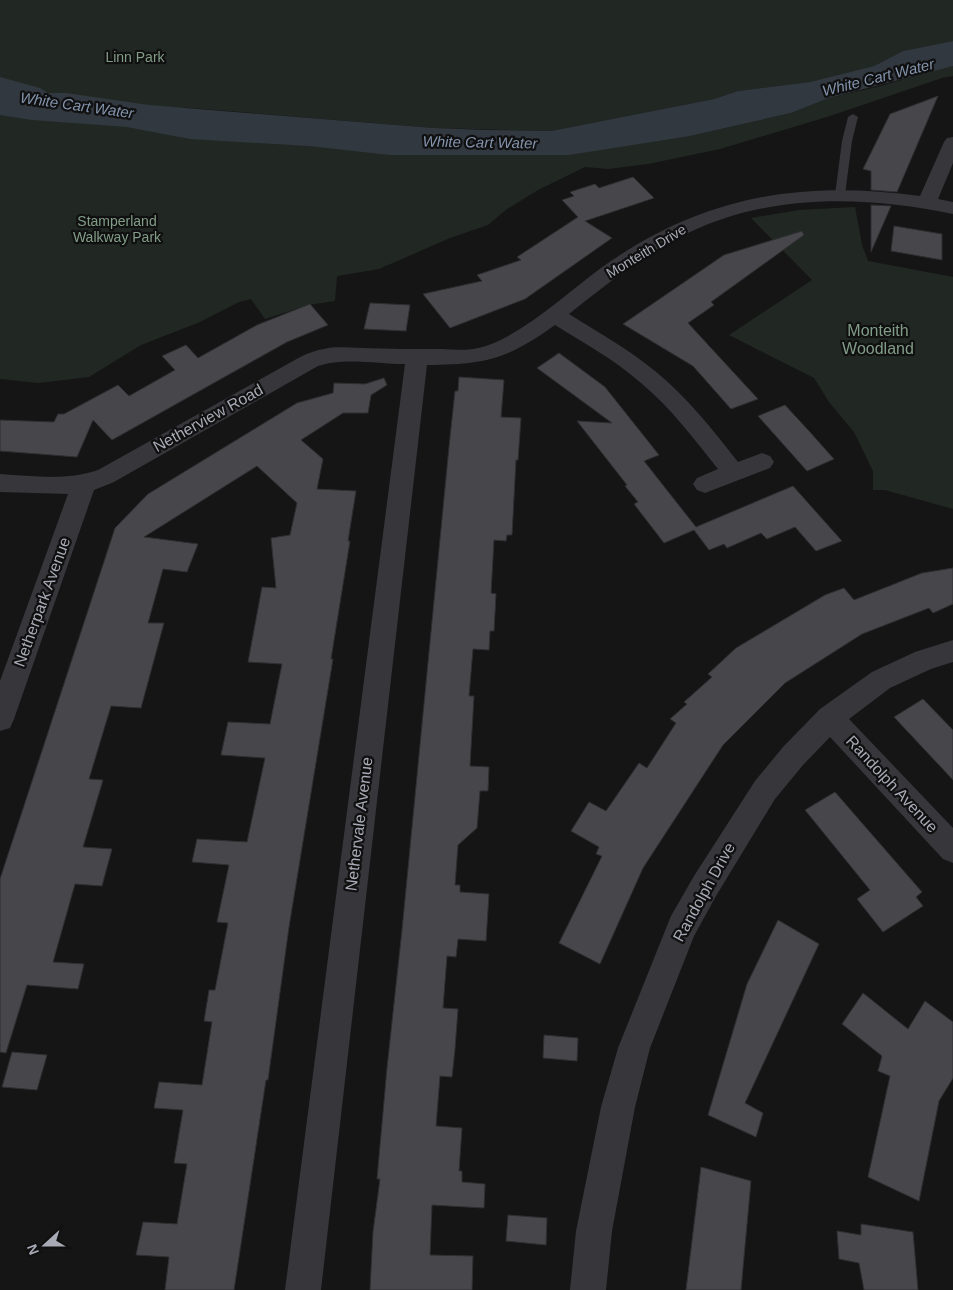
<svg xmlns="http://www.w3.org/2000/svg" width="953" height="1290" font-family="Helvetica,sans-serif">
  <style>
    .green { fill: #212823 }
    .water { fill: #32383f }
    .building { fill: #47474b; stroke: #2f2f32 }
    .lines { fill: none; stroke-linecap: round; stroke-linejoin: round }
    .service { fill: #36363b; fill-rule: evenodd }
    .minor { fill: #36363b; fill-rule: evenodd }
    .labels { text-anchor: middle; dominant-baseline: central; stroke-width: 4.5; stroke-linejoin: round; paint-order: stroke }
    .far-park-label { font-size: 14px; fill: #829d87; stroke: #101011 }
    .far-street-label { font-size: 14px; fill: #a8aab5; stroke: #101011 }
    .far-water-label { font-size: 15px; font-style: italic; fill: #8394ac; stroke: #101011 }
    .park-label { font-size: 16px; fill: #829d87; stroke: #101011 }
    .street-label { font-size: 16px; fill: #a8aab5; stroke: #101011 }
  </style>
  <rect width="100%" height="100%" fill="#151516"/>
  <path class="green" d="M0,0H953V41L903,51L874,66L810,82L738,91L714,99L551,131L434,128L179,107L394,140L690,136L791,113L829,98L881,86L945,67L953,66V76L942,78L830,116L720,149L648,164L608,169L585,167L538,190L507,209L488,225L450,238L379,269L337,276L335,301L308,305L265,319L251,299L239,302L200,322L141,345L89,377L39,383L0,379Z
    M855,207L862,245L868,261L953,277V509L885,490H873V471L854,432L829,402L814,378L729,335L812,280L751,218L799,210Z"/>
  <path class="water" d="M953,41V66L829,98L791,113L690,136L569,155H390L309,146L190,139L127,127L32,120L0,115V77L40,88L48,93H66L149,105L434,128L487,130L551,131L714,99L738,91L810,82L874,66L903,51Z"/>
  <path class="building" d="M938,96L897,192L871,190V171L863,169L890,114Z
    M633,177L654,198L585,221L612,238L525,299L450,328L423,294L482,281L477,275L521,260L517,257L578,217L562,200L574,196L570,192L595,184L599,188Z
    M871,205L891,206L871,252Z
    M894,226L942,234V260L891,251Z
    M802,231L804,235L711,302L714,305L688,323L758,399L731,409L693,366L623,324L724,255Z
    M370,303L410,305L406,331L364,329Z
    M310,304L328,325L287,342L112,440L93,420L77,457L0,451V420L54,422L58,414H64L118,385L129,396L175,370L162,356L186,345L198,358L257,325Z
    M559,353L605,387L659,455L644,461L696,527L793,486L842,541L816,551L795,527L767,539L761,533L727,548L724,544L709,550L694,530L664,543L634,504L638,502L625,486L627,485L577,421L612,423L537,368Z
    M459,377L504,380L501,417L521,418L518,460H516L512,535H507L506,541L494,540L491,593L496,594L494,631H490L489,650L473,649L469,696H474L470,766L489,767L488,791H480L477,828L458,845L457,858L455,885H460V892L489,894L486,941L458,939L456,957L447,956L443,1008L458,1009L455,1049L452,1077L440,1076L436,1126L462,1128L459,1171H462V1182L485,1184L484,1208L432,1205L430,1255L473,1256L472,1290H370L373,1232L380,1179H377L387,1068L402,930L449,447L455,391H458Z
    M384,378L387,385L371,395L368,413H343L301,440L323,459L317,489L356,491L348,541H350L331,659H333L289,927L268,1080H266L234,1290H165L169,1257L136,1255L143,1222L177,1224L187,1164L174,1163L183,1110L154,1108L159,1082L202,1085L212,1022L204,1021L209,990H215L228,923L217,922L229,865L192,862L197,839L247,842L265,758L221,755L228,722L270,724L282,664L248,662L262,587L276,588L271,538L290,535L297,503L257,466L144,537L198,544L187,572L163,569L148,623H164L141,708L111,706L89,779L103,780L83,847L112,849L102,886L75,884L53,962L84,964L78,989L27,985L6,1053L0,1052V879L115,528L148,494L297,403L333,393L334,383L365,384Z
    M785,405L809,431L834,459L807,471L758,416Z
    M953,568V604L933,613L929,608L862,634L785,683L723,745L643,868L600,964L559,943L602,856L596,854L599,847L571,831L589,802L606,811L639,763L647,768L676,723L670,719L687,704L684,702L712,677L708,674L736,648L825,595L844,588L854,600L922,573Z
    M923,699L953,730V780L894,717Z
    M835,792L922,892L916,897L923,906L883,932L857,899L870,890L805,810Z
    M778,920L819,944L745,1103L763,1113L756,1137L708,1115L747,984Z
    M863,993L908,1029L925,1001L953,1022V1078L939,1101L919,1201L868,1177L890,1076L878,1071L882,1056L842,1024Z
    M544,1035L578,1038L577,1061L543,1058Z
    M12,1052L47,1055L37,1090L2,1087Z
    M701,1167L751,1181L741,1290H686Z
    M508,1215L547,1218L546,1245L506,1241Z
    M861,1224L913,1232L918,1290H864L859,1263L839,1259L837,1231L861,1235Z"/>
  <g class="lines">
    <path class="service" d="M853,114L858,117L852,141L845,195L840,198L835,195L842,141L848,117Z"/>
    <path class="minor" d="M953,137V163L938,199L953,202V214C866,196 770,193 688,233C644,253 606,285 569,314C598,332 628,349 655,371C687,397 713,430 738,462L762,453L770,456L774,462L770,468L705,493L697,490L693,484L697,478L718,469C694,439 671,408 641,383C615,360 584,343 555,325C506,360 486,364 427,365L321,1290H285L405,364C378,364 344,357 318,366L114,482L94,490L14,719L10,728L0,731V681L68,494L0,492V474C33,476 66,481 98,470L302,356C309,353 317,350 324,349C336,346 350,348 362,348C388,349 415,349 441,349C456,350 472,351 486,346C526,332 567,293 601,268C702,196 799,180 920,196L944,142L947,138Z
      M953,640V662L931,669L890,688L849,719L953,828V863L943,859L830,737L803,765L775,799L716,896L694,936L650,1048L635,1107L612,1231L606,1290H570L576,1231L601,1107L618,1048L671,916L694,876L755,781L783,747L820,709L872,672L915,652Z"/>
  </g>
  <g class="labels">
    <g class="far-park-label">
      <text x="135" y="57">Linn Park</text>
      <text x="117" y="221">Stamperland<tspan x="117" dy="16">Walkway Park</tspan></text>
    </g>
    <g class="far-street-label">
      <text transform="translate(646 251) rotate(-31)">Monteith Drive</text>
    </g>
    <g class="far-water-label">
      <text transform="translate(878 77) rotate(-14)">White Cart Water</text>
      <text transform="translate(77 105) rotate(8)">White Cart Water</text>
      <text transform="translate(480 142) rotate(1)">White Cart Water</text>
    </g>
    <g class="park-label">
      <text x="878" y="330">Monteith<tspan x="878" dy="18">Woodland</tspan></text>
    </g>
    <g class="street-label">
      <text transform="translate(208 418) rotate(-29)">Netherview Road</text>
      <text transform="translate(42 602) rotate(-70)">Netherpark Avenue</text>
      <text transform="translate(892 784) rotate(47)">Randolph Avenue</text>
      <text transform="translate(359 824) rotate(-83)">Nethervale Avenue</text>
      <text transform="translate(704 892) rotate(-61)">Randolph Drive</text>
    </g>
  </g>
  <g transform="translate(45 1245) rotate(249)" stroke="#101011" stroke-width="4" paint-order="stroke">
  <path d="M0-4L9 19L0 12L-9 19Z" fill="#a8aab5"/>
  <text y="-8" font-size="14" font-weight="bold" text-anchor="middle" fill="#a8aab5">N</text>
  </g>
</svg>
